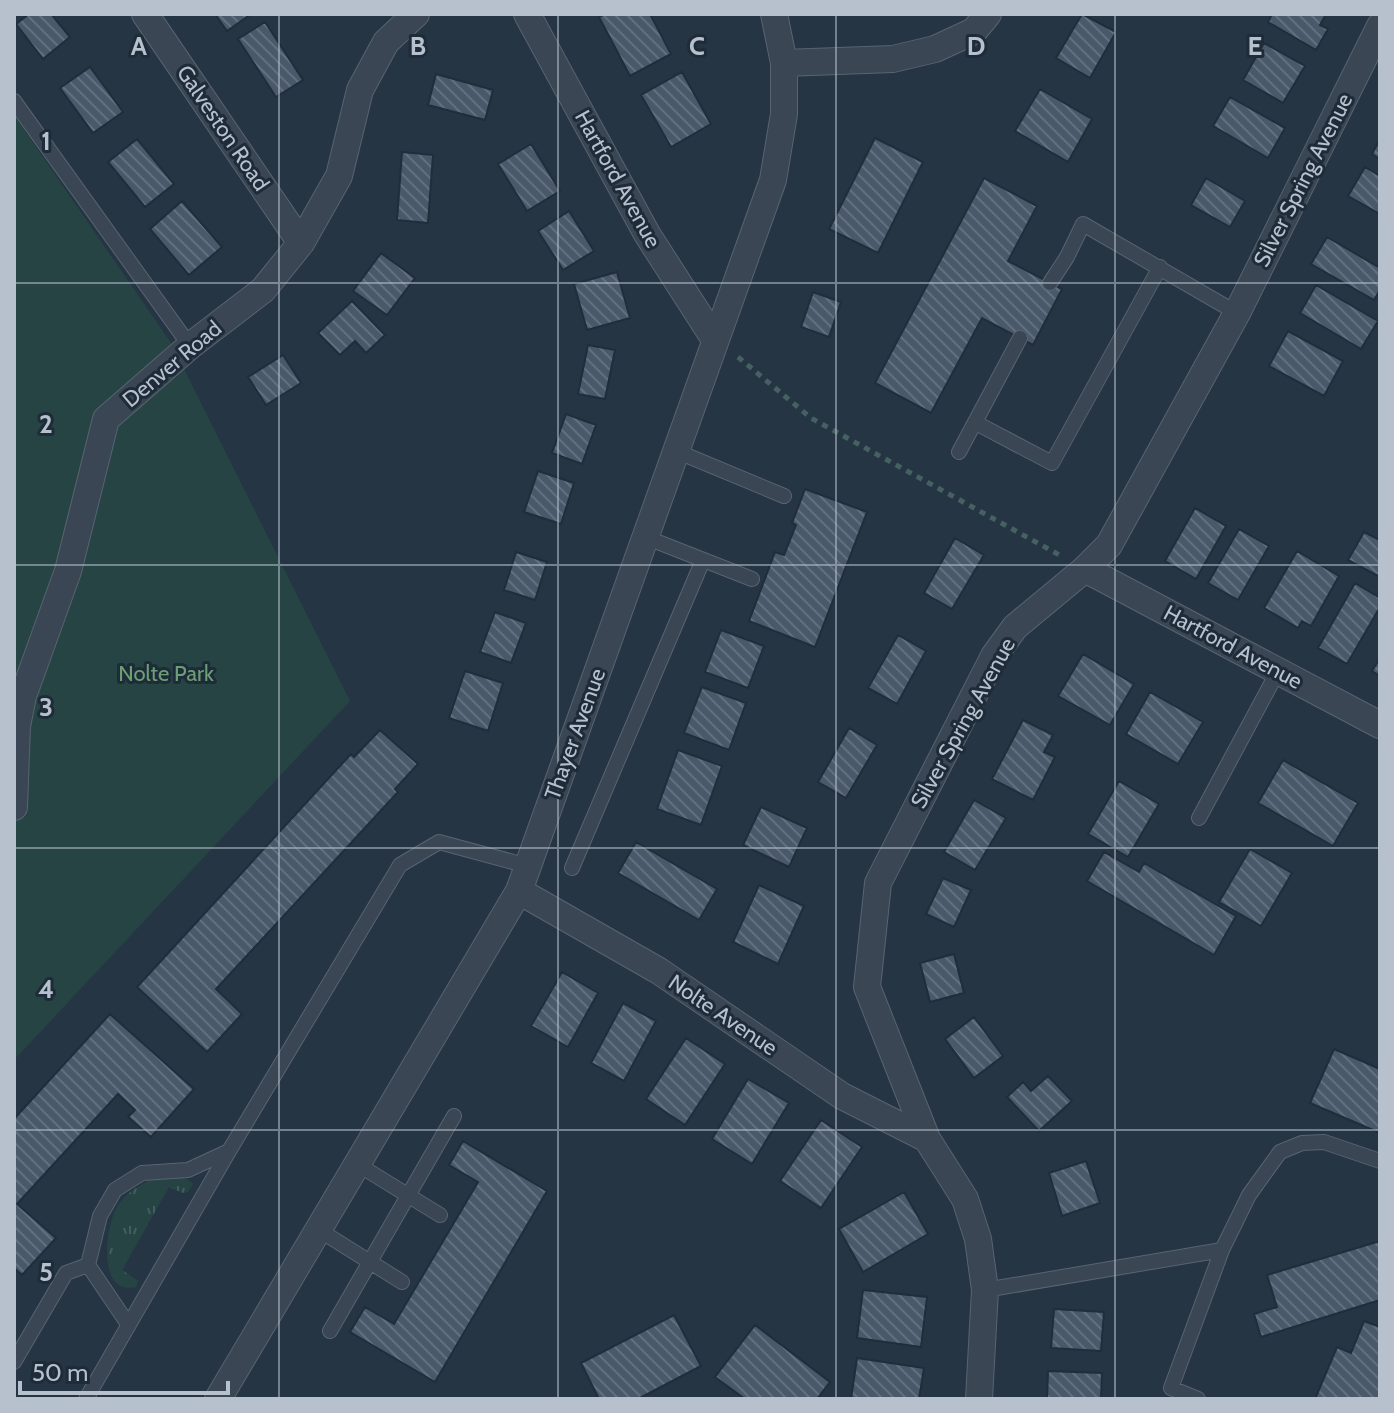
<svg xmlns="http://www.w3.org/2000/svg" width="1394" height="1413" font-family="Cabin,sans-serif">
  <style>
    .grass { fill: url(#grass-tufts) }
    .green { fill: #274445 }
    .building { fill: url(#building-back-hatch); stroke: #202d3b; stroke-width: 2 }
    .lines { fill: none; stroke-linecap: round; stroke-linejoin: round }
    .lane-casing { stroke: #586471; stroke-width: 16 }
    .street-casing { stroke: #586471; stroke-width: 28 }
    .path { stroke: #466161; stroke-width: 5; stroke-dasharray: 6 6; stroke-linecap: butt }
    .lane { stroke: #3a4653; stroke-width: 14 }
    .street { stroke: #3a4653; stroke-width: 26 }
    .grid { fill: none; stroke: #b7c1cd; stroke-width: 2; stroke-opacity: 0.55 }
    .labels { text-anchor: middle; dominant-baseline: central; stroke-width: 6; stroke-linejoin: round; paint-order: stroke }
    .street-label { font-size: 22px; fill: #b7c1cd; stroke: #1e2b39 }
    .park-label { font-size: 22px; fill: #6d9f74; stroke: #1e2b39 }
    .grid-label { font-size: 26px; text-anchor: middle; font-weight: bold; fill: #b7c1cd; stroke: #1e2b39; stroke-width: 6; stroke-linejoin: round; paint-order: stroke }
  </style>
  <defs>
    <pattern id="grass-tufts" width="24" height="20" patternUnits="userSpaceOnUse" patternTransform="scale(2)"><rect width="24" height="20" fill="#274445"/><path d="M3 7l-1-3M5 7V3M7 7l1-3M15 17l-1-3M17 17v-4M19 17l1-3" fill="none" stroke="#445d5f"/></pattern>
    <pattern id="building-back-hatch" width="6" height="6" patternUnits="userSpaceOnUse" patternTransform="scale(2)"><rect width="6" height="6" fill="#49596a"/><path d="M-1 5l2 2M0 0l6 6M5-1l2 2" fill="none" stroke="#616f7e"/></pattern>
  </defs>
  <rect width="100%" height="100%" fill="#253544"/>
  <path class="grass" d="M159,1176C170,1177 186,1175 193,1184L188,1192L183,1193L169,1187L122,1270L138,1281L136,1287C98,1296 105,1232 115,1211C123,1194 142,1183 159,1176Z"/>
  <path class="green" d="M14,115L171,343L350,701L14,1060Z"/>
  <path class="building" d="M29,14H51L70,37L43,59L16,24Z
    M215,14H251L227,31Z
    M605,14H650L671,54L630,76L599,17Z
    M1082,14L1116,32L1090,78L1056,58Z
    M1272,14H1326L1320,25L1328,29L1316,50L1268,22Z
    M265,22L303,80L276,97L238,39Z
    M1264,43L1305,66L1283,103L1243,80Z
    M90,67L123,112L93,133L60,88Z
    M682,72L711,124L671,147L641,95Z
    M436,74L493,90L485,120L428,105Z
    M1040,89L1092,119L1068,162L1015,131Z
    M1230,97L1285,128L1268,158L1213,126Z
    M875,138L923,162L878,253L829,229Z
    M137,139L174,184L145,207L108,162Z
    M1380,139V159L1372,154Z
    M531,144L560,191L527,211L498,164Z
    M402,152L433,155L428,223L397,220Z
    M1365,167L1380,176V214L1348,196Z
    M984,178L1037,206L1008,261L1062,289L1033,345L982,318L931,413L875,383Z
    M1206,178L1245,201L1230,227L1191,205Z
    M182,201L222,247L189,275L150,229Z
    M569,211L594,251L563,270L538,231Z
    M1327,237L1380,268V290L1374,300L1311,264Z
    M381,253L415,278L387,315L353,291Z
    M617,272L630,318L587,330L574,284Z
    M1316,285L1378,321L1361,349L1300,313Z
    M813,292L841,302L829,337L801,327Z
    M352,301L385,335L366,353L355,341L340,355L318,333Z
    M1288,331L1343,361L1324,396L1269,366Z
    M588,345L615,350L605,399L578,394Z
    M283,355L301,383L266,405L248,377Z
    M566,414L596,425L582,464L552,453Z
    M538,471L574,483L561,524L524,512Z
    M805,489L867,512L815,647L749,621L775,552L784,555L796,525L792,523Z
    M1195,508L1226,526L1196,579L1165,561Z
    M1239,529L1269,546L1238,600L1208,583Z
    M1364,532L1380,540V577L1348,560Z
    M955,538L984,555L952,609L924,593Z
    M1297,551L1339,576L1311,626L1302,621L1298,628L1264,608Z
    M516,552L547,562L535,600L504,590Z
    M1355,583L1380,598V607L1347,664L1318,648Z
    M495,612L526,623L511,663L480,652Z
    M721,630L764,646L748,688L705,672Z
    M898,635L926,651L897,704L868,688Z
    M1083,654L1134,684L1110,725L1058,696Z
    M1380,658V676L1372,671Z
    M465,671L503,683L488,731L449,718Z
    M702,687L746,703L729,750L684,733Z
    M1150,692L1203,722L1178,764L1126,734Z
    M1023,720L1053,735L1044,752L1055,757L1033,800L992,779Z
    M849,728L877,745L846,798L818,782Z
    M380,730L418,764L395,789L398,792L216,989L242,1014L207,1052L137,987L351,754L354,757Z
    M678,750L722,766L701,825L657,809Z
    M1283,760L1358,803L1333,846L1258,803Z
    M1119,781L1159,804L1128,857L1088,834Z
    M974,800L1006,818L975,870L944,852Z
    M761,807L807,828L789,867L743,845Z
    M636,842L717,889L699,920L618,873Z
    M1250,849L1292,873L1261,926L1219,902Z
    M1104,852L1139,872L1144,863L1236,916L1214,955L1087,881Z
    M943,878L971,890L954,927L926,914Z
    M759,885L804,906L778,964L733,942Z
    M954,954L964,993L930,1002L920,963Z
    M562,972L598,993L568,1047L531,1026Z
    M623,1003L656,1021L624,1081L591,1063Z
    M110,1014L194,1089L151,1137L128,1117L135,1110L118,1094L17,1204L56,1238L22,1275L14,1268V1119Z
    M974,1017L1003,1056L974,1078L945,1039Z
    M686,1038L725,1064L685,1125L646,1099Z
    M1334,1049L1380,1069V1133L1310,1103Z
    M1048,1076L1072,1101L1039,1131L1007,1097L1023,1082L1031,1091Z
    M748,1079L789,1103L752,1164L712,1139Z
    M821,1120L862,1147L821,1208L780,1181Z
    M463,1141L547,1191L435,1382L350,1332L365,1307L394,1324L478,1182L449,1165Z
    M1086,1161L1100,1203L1062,1216L1049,1173Z
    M904,1192L928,1234L863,1272L839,1229Z
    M1380,1241V1300L1261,1337L1254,1314L1277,1307L1267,1275Z
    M863,1290L927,1297L921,1347L857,1338Z
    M1054,1309L1104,1312L1101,1351L1051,1348Z
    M674,1315L701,1366L638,1399H599L581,1363Z
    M1364,1321L1380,1327V1399H1315L1337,1347L1351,1353Z
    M755,1325L830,1382L817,1399H745L715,1377Z
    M857,1358L924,1368L919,1399H851Z
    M1048,1371L1102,1373L1101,1399H1047Z"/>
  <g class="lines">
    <defs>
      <path id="lane" d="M14,101L190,346
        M1050,283L1067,257L1083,224L1237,313
        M976,423L1052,463L1160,267
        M676,451L784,496
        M959,452L1020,338
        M645,537L752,579
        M1199,818L1278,671
        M572,868L703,560
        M357,1164L440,1215
        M319,1230L402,1282
        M985,1290L1222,1250L1249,1195L1280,1152L1302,1143L1324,1142L1380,1161
        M128,1324L88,1265L100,1216L115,1190L142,1173L188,1170L229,1151
        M330,1331L454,1116
        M14,1362L66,1273L88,1265
        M86,1399L229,1151L400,865L439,842L528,866
        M1198,1399L1171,1388L1222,1250"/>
      <path id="street" d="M145,14L301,243
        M527,14L647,234L715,340
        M784,63L893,59L935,49L974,31L988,14
        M1085,569L1380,725
        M14,807L17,726L23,696L68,571L106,419L190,346L263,290L301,243L339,176L360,90L386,42L416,14
        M519,891L659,971L842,1096L927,1139
        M218,1399L519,891L773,180L784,114V63L774,14
        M979,1399L985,1290L978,1239L965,1199L927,1139L867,987L878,883L994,656L1015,627L1085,569L1109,545L1237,313L1380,26"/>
    </defs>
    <use href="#lane" class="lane-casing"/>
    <use href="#street" class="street-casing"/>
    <path class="path" d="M738,357L811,418L1063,557"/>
    <use href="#lane" class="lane"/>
    <use href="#street" class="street"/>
  </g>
  <path class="grid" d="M279,14V1399M558,14V1399M836,14V1399M1115,14V1399M14,283H1380M14,565H1380M14,848H1380M14,1130H1380"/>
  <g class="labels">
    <g class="street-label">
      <text transform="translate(223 128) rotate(56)">Galveston Road</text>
      <text transform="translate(618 179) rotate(61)">Hartford Avenue</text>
      <text transform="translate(1303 180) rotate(-63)">Silver Spring Avenue</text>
      <text transform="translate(172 364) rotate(-40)">Denver Road</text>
      <text transform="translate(1233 647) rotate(28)">Hartford Avenue</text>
      <text transform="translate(963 723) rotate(-61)">Silver Spring Avenue</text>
      <text transform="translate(575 734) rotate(-70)">Thayer Avenue</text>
      <text transform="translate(723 1015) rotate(34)">Nolte Avenue</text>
    </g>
    <g class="park-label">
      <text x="166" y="673">Nolte Park</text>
    </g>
  </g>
  <g class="grid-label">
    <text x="139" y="55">A</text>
    <text x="418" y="55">B</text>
    <text x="697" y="55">C</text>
    <text x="976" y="55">D</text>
    <text x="1255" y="55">E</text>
    <text x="46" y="150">1</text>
    <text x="46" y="433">2</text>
    <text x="46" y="716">3</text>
    <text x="46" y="998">4</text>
    <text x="46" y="1281">5</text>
  </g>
  <rect width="1394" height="1413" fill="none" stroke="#b7c1cd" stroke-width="32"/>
  <path d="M20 1381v12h208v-12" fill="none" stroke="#b7c1cd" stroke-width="4"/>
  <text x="32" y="1381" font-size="24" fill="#b7c1cd" stroke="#1e2b39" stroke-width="6" paint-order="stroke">50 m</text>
</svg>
